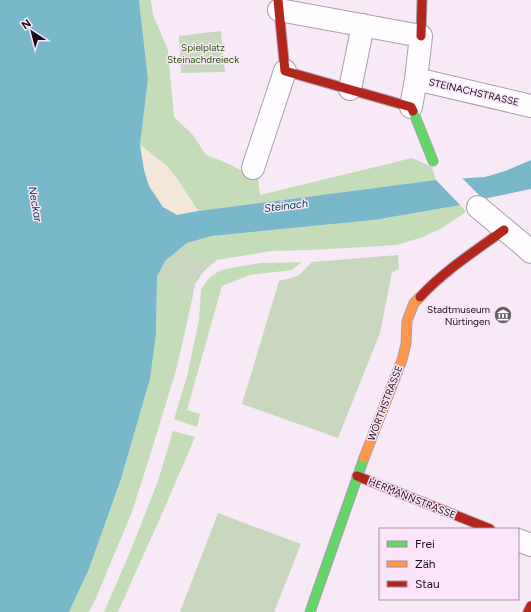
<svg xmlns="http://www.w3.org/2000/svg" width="531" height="612" font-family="Figtree,sans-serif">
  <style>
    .green { fill: #c8d7be }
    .forest { fill: #c4ddb8 }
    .sand { fill: #f2e7d8 }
    .water { fill: #78b8ca }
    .pier { fill: #f7eaf6 }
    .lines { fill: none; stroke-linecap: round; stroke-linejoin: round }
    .street-casing { stroke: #a99fa8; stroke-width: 24 }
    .fast-casing { stroke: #a99fa8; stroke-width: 11 }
    .slow-casing { stroke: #a99fa8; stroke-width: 11 }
    .jam-casing { stroke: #a99fa8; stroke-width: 11 }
    .street { stroke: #fefcfe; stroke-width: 22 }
    .fast { stroke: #63d668; stroke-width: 9 }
    .slow { stroke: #ff974d; stroke-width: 9 }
    .jam { stroke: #b3261e; stroke-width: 9 }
    .labels { text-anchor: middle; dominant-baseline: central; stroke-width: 3; stroke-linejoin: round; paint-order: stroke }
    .park-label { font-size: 10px; fill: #255706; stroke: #fce5fa }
    .street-label { font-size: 10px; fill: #181017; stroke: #fce5fa }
    .poi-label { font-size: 10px; fill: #181017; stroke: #fce5fa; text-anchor: end }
    .water-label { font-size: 11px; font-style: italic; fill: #02404b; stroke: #fce5fa }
  </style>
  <rect width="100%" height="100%" fill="#f7eaf6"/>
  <path class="green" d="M221,31L225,72L181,73L179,36Z
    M187,243C191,261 201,259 217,260L205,270L195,284L192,300L179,286L157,277L165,261Z
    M398,255L399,269L392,272L380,333L338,438L242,404L279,281L298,276L312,262Z
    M218,513L301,544L274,612H180Z"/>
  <path class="forest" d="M139,0H151L153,15L168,50L174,117L193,135L206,155L227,163L258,179L260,195L412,158L432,167L436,180L198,211L178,180L167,166L140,145L148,79Z
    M461,205L466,212L442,228L423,237L397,245L312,250L272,251L217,260L197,259L188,251L187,243L212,236L374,220Z
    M302,262L292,270L250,275L222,286L187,410L200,414L197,427L174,419L187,376L199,320L201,289L210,277L221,270L236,267L260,263Z
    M157,277L179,286L192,300L177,367L153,446L132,512L96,598L89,612H69L89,569L121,479L150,379L156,335Z
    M173,431L195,437L165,507L118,612H104L130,552L158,481Z"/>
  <path class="sand" d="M140,145L167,166L178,180L198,211L177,215L163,207L149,186L144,170Z"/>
  <path class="water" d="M0,0H139L148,79L140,145L144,170L149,186L163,207L177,215L198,211L436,180L485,177L505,171L531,160V189L483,199L461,205L374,220L212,236L187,243L165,261L157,277L156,335L150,379L121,479L89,569L69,612H0Z"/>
  <path class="pier" d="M460,176L483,199L479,202L462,207L436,180L435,178Z"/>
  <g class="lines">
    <defs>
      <path id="street" d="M279,10L421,36L416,79L411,107
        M416,79L531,106
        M350,89L363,25
        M253,168L285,71
        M478,207L521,243L531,252
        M518,540L531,545"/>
      <path id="fast" d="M413,111L433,161
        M310,612L364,458"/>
      <path id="slow" d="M364,458L402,360L406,344L407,321L414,303L420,297"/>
      <path id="jam" d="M278,0L285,71L411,107L413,111
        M421,36L422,0
        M420,297C444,271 475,251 504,230
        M357,476L490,529
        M528,612L531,606"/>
    </defs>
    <use href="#street" class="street-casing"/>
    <use href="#fast" class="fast-casing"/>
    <use href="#slow" class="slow-casing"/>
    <use href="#jam" class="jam-casing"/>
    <use href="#street" class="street"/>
    <use href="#fast" class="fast"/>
    <use href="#slow" class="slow"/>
    <use href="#jam" class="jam"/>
  </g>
  <defs>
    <symbol id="museum-disc" viewBox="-11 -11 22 22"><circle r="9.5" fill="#665c65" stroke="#fce5fa"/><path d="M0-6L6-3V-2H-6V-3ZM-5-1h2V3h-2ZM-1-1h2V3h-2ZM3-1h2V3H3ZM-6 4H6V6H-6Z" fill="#fff"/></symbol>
  </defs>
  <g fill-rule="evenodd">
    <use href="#museum-disc" x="493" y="305" width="20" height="20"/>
  </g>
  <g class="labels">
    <g class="park-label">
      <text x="203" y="47">Spielplatz<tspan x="203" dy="12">Steinachdreieck</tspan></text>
    </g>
    <g class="street-label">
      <text transform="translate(474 92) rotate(13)">STEINACHSTRASSE</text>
      <text transform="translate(385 403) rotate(-69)">WÖRTHSTRASSE</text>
      <text transform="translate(412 498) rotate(22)">HERMANNSTRASSE</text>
    </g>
    <g class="poi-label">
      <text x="490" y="309">Stadtmuseum<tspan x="490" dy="12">Nürtingen</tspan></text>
    </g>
    <g class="water-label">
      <text transform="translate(35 204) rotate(80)">Neckar</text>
      <text transform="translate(286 206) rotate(-7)">Steinach</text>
    </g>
  </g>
  <rect x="379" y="528" width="140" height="72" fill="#fce5fa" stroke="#a1909f"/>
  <rect x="387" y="541" width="20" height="6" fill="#63d668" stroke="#a1909f"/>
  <text x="415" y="548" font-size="12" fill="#181017">Frei</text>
  <rect x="387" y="561" width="20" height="6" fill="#ff974d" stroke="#a1909f"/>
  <text x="415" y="568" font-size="12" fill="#181017">Zäh</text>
  <rect x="387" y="581" width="20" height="6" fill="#b3261e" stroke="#a1909f"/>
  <text x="415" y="588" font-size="12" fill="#181017">Stau</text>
  <g transform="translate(32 32) rotate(324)" stroke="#fce5fa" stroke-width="3" paint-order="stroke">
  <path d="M0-3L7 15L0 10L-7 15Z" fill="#181017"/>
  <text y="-6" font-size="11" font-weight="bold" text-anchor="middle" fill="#181017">N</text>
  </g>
</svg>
